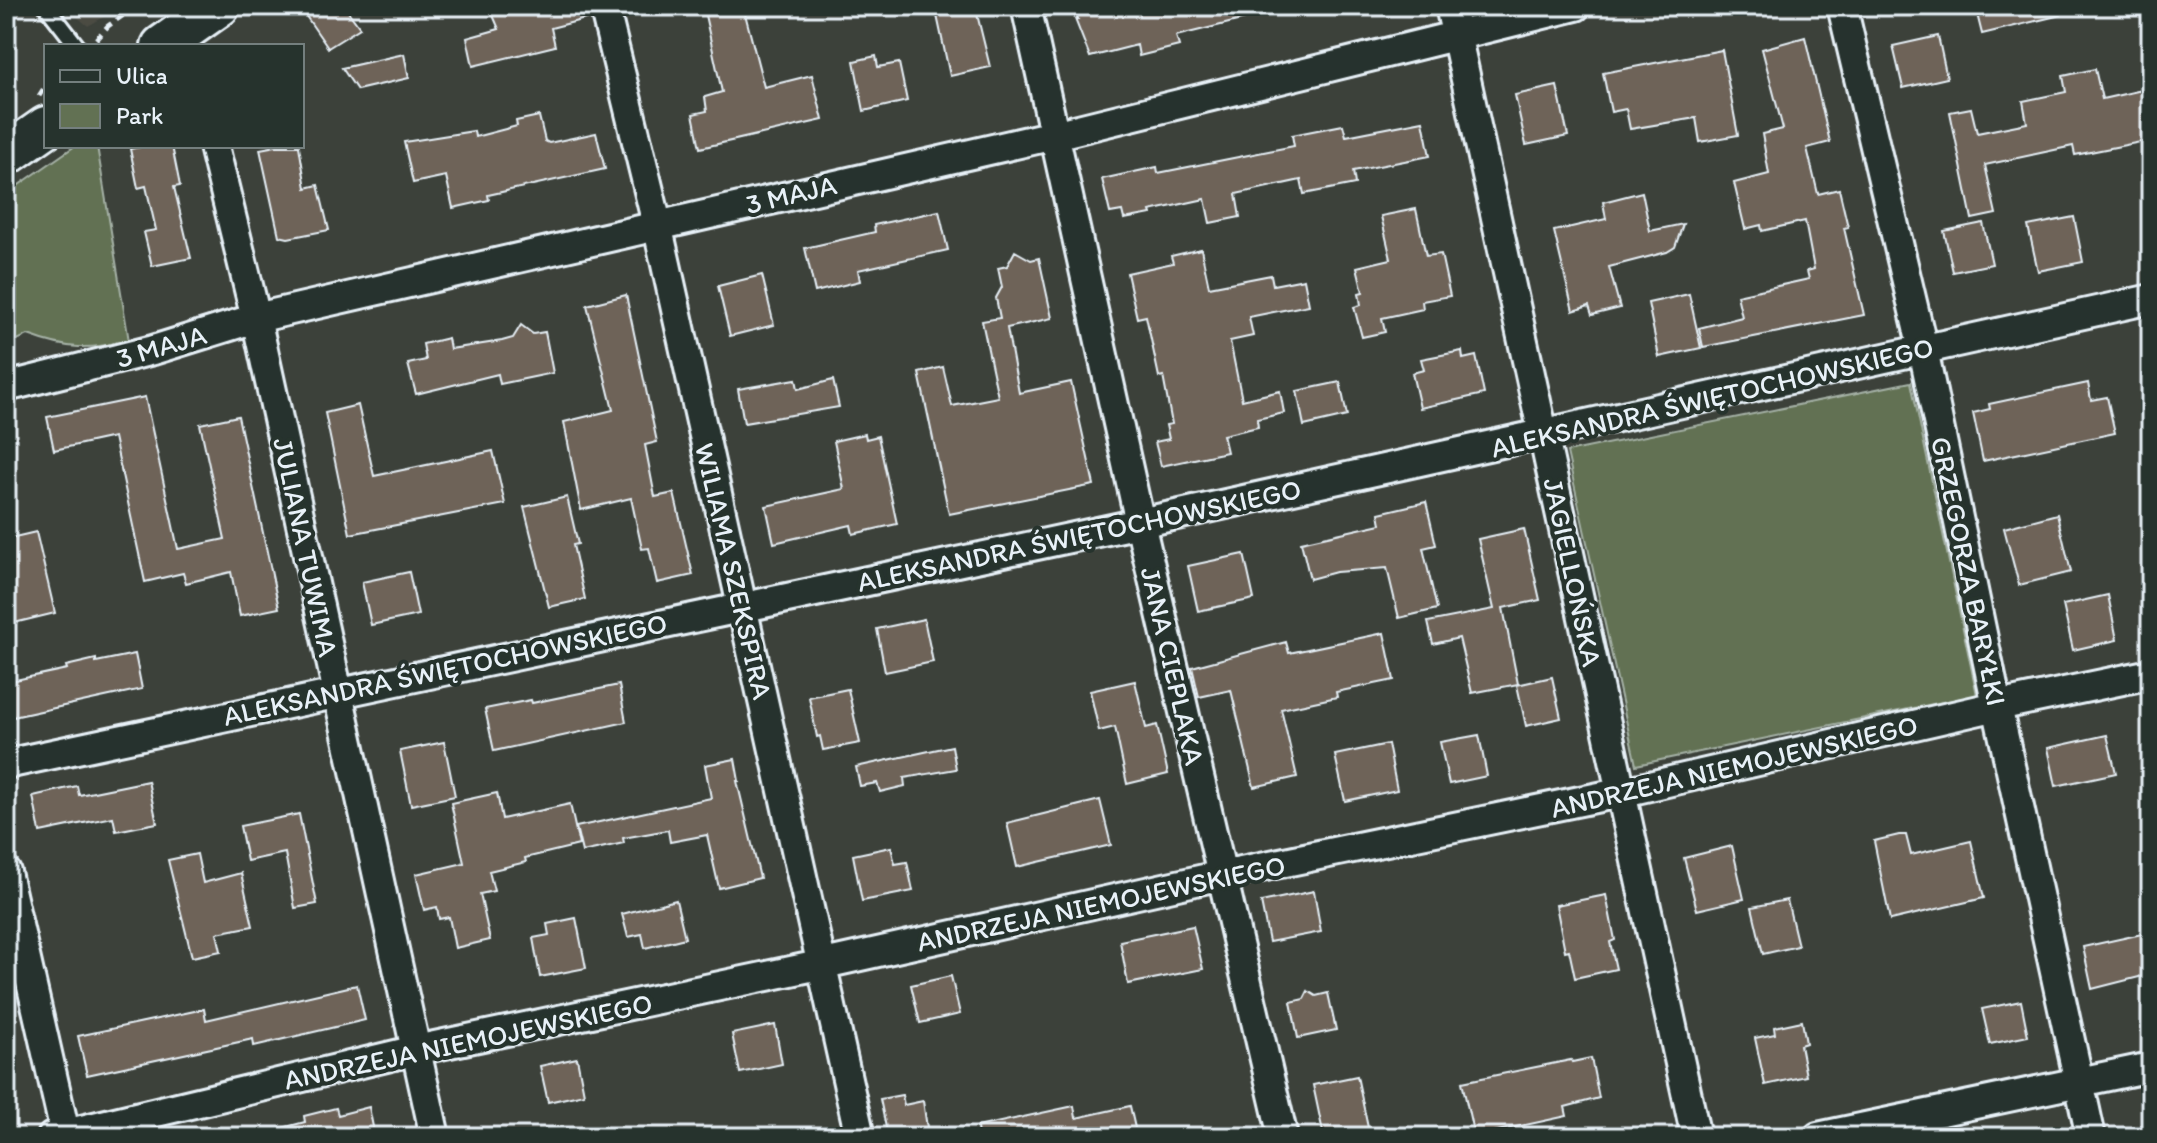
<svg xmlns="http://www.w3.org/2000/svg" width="2157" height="1143" font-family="Itim,sans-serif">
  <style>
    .built { fill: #4b4b43 }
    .green { fill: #627153; stroke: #a5b1a6; stroke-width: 2 }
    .building { fill: #6e6358; stroke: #e8f1f8; stroke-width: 2 }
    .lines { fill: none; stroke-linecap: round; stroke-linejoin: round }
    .lane-casing { stroke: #e8f1f8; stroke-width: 20 }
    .street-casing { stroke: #e8f1f8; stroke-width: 34 }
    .secondary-casing { stroke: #e8f1f8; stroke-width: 46 }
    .path { stroke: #e8f1f8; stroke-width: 5; stroke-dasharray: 8 6; stroke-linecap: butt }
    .lane { stroke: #26332d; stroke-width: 14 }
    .street { stroke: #26332d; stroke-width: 28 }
    .secondary { stroke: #26332d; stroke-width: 40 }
    .labels { text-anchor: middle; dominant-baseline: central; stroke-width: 8; stroke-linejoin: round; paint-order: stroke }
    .street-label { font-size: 28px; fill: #e8f1f8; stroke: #26332d }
  </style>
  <rect width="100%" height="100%" fill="#3c413a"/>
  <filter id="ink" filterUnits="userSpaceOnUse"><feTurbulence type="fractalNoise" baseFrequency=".0125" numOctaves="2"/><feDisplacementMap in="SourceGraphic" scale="16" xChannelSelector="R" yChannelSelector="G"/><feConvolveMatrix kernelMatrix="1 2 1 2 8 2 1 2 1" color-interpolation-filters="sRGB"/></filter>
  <g filter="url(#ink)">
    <path class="built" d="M64,6H123L88,26Z"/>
    <path class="green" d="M75,146H97L129,341C88,350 68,350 28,335L6,345V194Z
      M1911,382L1977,695L1636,765L1567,452Z"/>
    <path class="building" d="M299,6H344L360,28L328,48Z
      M489,6H587L589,18L551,28L555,46L473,66L467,38L499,29Z
      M743,6L764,87L812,75L823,120L700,148L693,114L707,111L705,97L722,92L705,15Z
      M935,6H975L990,67L950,76Z
      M1075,6H1261L1262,15L1176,36L1179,46L1139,56L1137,45L1090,57L1075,19H1078Z
      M1975,6H2060L2061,15L1982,34Z
      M1938,36L1947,78L1903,88L1893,46Z
      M1805,37L1830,142L1807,148L1818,194L1839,189L1848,227L1844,228L1864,315L1703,347L1699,328L1742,317L1737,295L1809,279L1807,271L1814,269L1805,221L1762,231L1761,225L1745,229L1734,183L1769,174L1762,134L1783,129L1762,49Z
      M1722,50L1738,135L1700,142L1696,118L1630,129L1626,109L1611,112L1603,73Z
      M404,54L409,78L357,90L342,68Z
      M876,56L878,67L899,63L907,101L864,111L854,61Z
      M2095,69L2102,99L2151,88V140L2075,155L2073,146L1985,165L1996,214L1972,219L1950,112L1971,108L1977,133L2027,123L2023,101L2066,92L2063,76Z
      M1557,86L1568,136L1526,145L1515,95Z
      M539,116L545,141L549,143L596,133L605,169L488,195L489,200L453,208L446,176L413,183L404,142L474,131L475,137L517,126L516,121Z
      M1423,121L1430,156L1353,171L1355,184L1304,194L1301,180L1236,194L1240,217L1210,223L1205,199L1150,211L1151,214L1124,219L1122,211L1110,213L1102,179L1157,167L1158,173L1294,146L1292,135L1343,125L1346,136Z
      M146,146H172L180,186L174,187L191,258L152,266L144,232L156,230L146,186L138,188L130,149Z
      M276,146H299L306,188L318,185L329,230L288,238L279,236L260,149Z
      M1642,192L1650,231L1683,224L1675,247L1667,252L1609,267L1620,308L1592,315L1589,306L1573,311L1554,231L1606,219L1603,202Z
      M1416,209L1426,256L1441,254L1450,296L1422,301L1423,309L1382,318L1385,332L1362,337L1354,307L1361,305L1359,293L1363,292L1357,267L1391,259L1381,216Z
      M939,211L948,250L858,270L860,281L815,292L805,248L875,232L874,225Z
      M2074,217L2083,262L2038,271L2028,226Z
      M1983,223L1992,264L1953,272L1944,231Z
      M1201,249L1209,287L1271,275L1273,285L1304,279L1309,305L1249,317L1253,336L1230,341L1242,400L1280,391L1284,413L1257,419L1258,427L1223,435L1227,452L1161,466L1155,442L1169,439L1166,425L1172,424L1163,376L1159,377L1146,316L1137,318L1127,273L1173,263L1171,256Z
      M1015,251L1031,260L1039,258L1052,318L1007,328L1019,393L1071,382L1094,485L949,514L919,373L943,367L952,406L998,397L982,321L1000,318L996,298L1002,287L998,268L1007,266Z
      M762,275L774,325L730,336L718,286Z
      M1689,294L1701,348L1659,357L1648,303Z
      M626,295L657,442L645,445L655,497L674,493L693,575L657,583L649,548L642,549L631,498L581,510L564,422L613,410L587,305Z
      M521,325L533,334L545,332L553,373L500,384L498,374L416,394L408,364L426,360L423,344L448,338L450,349L502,341L513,338Z
      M1462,351L1463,359L1476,356L1484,394L1420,408L1412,373L1424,370L1421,359Z
      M796,379L798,389L833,380L839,407L744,423L738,389Z
      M1340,382L1347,416L1304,426L1297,391Z
      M2088,383L2091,400L2107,397L2115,433L1983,461L1973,413L1990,409L1989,404Z
      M145,397L178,549L225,539L200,424L238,416L279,608L240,616L231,572L186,583L183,573L145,582L114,437L54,450L47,417Z
      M358,405L374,476L493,451L505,504L350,534L325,413Z
      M865,434L866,439L878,436L897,524L853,534L851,525L774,543L766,506L844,489L834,441Z
      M567,497L578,544L573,545L585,599L549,607L524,507Z
      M1426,502L1436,545L1423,548L1437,609L1399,618L1387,568L1336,572L1310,579L1301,542L1381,524L1379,513Z
      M2057,514L2071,572L2019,585L2004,528Z
      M1524,529L1540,600L1503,608L1518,684L1472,693L1459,638L1433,644L1428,622L1494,609L1478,539Z
      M36,532L55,613L6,625V539Z
      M1244,554L1254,599L1198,611L1188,566Z
      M409,572L418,615L371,625L362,582Z
      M2108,595L2117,640L2073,650L2063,605Z
      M924,619L933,662L885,672L877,629Z
      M1384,633L1394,680L1336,692L1337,697L1281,709L1297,777L1254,787L1231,690L1199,697L1192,667L1286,642L1289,653Z
      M135,654L142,689L13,717L6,682L67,669L66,666L96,659V662Z
      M1552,677L1561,718L1526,726L1517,685Z
      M1135,681L1146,728L1157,725L1168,774L1127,784L1115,727L1099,731L1090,691Z
      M619,685L626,722L494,751L485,709L531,700L532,703Z
      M848,689L860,743L823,750L820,736L817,737L809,697Z
      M1479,735L1487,776L1449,784L1440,742Z
      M2107,735L2116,773L2056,786L2048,748Z
      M444,742L455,796L411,805L400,751Z
      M1388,744L1397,790L1345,801L1335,755Z
      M952,746L956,769L904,778L905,786L880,792L877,783L860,786L856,767Z
      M735,759L739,781H737L760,878L719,888L707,835L670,842L668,830L623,838L624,843L582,852L576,827L711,798L705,765Z
      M148,781L157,823L116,831L113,817L40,832L33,796L77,786L79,795Z
      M497,793L502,819L570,804L579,845L525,858L526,862L489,871L494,891L480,894L490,940L455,948L449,917L439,919L437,907L424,910L416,874L464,863L451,803Z
      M1100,800L1111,845L1017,867L1007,823Z
      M299,814L317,904L295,908L285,853L247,861L240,826Z
      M1899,835H1906L1911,855L1971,841L1984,898L1890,920L1874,841Z
      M1732,846L1744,899L1697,910L1684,858Z
      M891,847L895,864L907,862L913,891L862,901L853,855Z
      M197,854L203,883L241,873L253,926L217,933L221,951L192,957L168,860Z
      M1314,891L1321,932L1269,942L1261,902Z
      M1606,895L1615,940L1610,942L1616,969L1575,978L1569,950L1565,951L1556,905Z
      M676,900L685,938L645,948L642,934L628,937L622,914Z
      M1787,900L1798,946L1763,954L1752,907Z
      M576,918L586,968L540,977L533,938L549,935L547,924Z
      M1193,926L1203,969L1128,984L1120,941Z
      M2151,932V974L2092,989L2083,947Z
      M951,976L960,1014L920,1023L911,985Z
      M357,985L365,1020L254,1046L253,1039L87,1075L78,1036L204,1009L206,1020Z
      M1308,991L1316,996L1328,993L1336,1030L1298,1038L1291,1002L1304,999Z
      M2021,1001L2028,1036L1990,1044L1982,1009Z
      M1802,1021L1806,1043L1800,1045L1806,1076L1765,1085L1755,1038L1775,1034L1774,1027Z
      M775,1025L782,1064L740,1073L732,1034Z
      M577,1058L584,1094L548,1102L540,1066Z
      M1591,1058L1599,1098L1565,1107L1567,1116L1474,1136L1462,1082L1571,1060L1572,1062Z
      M1357,1076L1370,1137H1324L1313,1085Z
      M902,1095L904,1105L923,1101L928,1134L888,1137L880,1099Z
      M1074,1106L1076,1118L1130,1106L1137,1137H978L977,1127Z
      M369,1107L375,1137H283L282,1128L305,1122L304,1116L336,1108L338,1115Z"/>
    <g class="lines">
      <defs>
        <path id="lane" d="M46,6L77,46"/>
        <path id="street" d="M604,6L657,224L860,1137
          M1026,6L1140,523L1283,1137
          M1450,6L1696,1137
          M1842,6L1923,349L1997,706L2091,1137
          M214,146L256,318L435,1137
          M6,387L153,350L256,318L1054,135L1576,6
          M6,764L1140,523L2151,299
          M6,872L66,1137
          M52,1137L416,1050L824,964L1222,875L1619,793L1997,706L2151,674
          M1818,1137L2151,1067"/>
        <path id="secondary" d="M162,46L219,6
          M6,155L46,127"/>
      </defs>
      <use href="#lane" class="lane-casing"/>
      <use href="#street" class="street-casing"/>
      <use href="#secondary" class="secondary-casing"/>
      <path class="path" d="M96,39L108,26L136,6
        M39,96L46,85"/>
      <use href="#lane" class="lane"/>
      <use href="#street" class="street"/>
      <use href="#secondary" class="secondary"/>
    </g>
  </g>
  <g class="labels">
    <g class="street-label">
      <text transform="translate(791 194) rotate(-13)">3 MAJA</text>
      <text transform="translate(161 346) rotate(-16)">3 MAJA</text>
      <text transform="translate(1712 397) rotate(-13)">ALEKSANDRA ŚWIĘTOCHOWSKIEGO</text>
      <text transform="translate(1079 535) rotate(-12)">ALEKSANDRA ŚWIĘTOCHOWSKIEGO</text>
      <text transform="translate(306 547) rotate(78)">JULIANA TUWIMA</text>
      <text transform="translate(734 571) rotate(77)">WILIAMA SZEKSPIRA</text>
      <text transform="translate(1969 571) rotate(78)">GRZEGORZA BARYŁKI</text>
      <text transform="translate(1573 572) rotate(78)">JAGIELLOŃSKA</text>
      <text transform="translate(1173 666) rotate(77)">JANA CIEPLAKA</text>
      <text transform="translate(445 669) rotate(-12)">ALEKSANDRA ŚWIĘTOCHOWSKIEGO</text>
      <text transform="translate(1734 766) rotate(-13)">ANDRZEJA NIEMOJEWSKIEGO</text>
      <text transform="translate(1101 903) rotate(-12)">ANDRZEJA NIEMOJEWSKIEGO</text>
      <text transform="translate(468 1041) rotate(-12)">ANDRZEJA NIEMOJEWSKIEGO</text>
    </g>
  </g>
  <rect width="2157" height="1143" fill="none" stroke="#26332d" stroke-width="32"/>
  <rect x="16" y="16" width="2125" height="1111" fill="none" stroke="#e8f1f8" stroke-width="3" filter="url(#ink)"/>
  <rect x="44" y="44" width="260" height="104" fill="#26332d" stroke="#747f7e" stroke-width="2"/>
  <rect x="60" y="70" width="40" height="12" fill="#26332d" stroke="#747f7e" stroke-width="2"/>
  <text x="116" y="84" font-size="24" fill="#e8f1f8">Ulica</text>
  <rect x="60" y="104" width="40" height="24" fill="#627153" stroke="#747f7e" stroke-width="2"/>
  <text x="116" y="124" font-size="24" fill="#e8f1f8">Park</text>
</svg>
